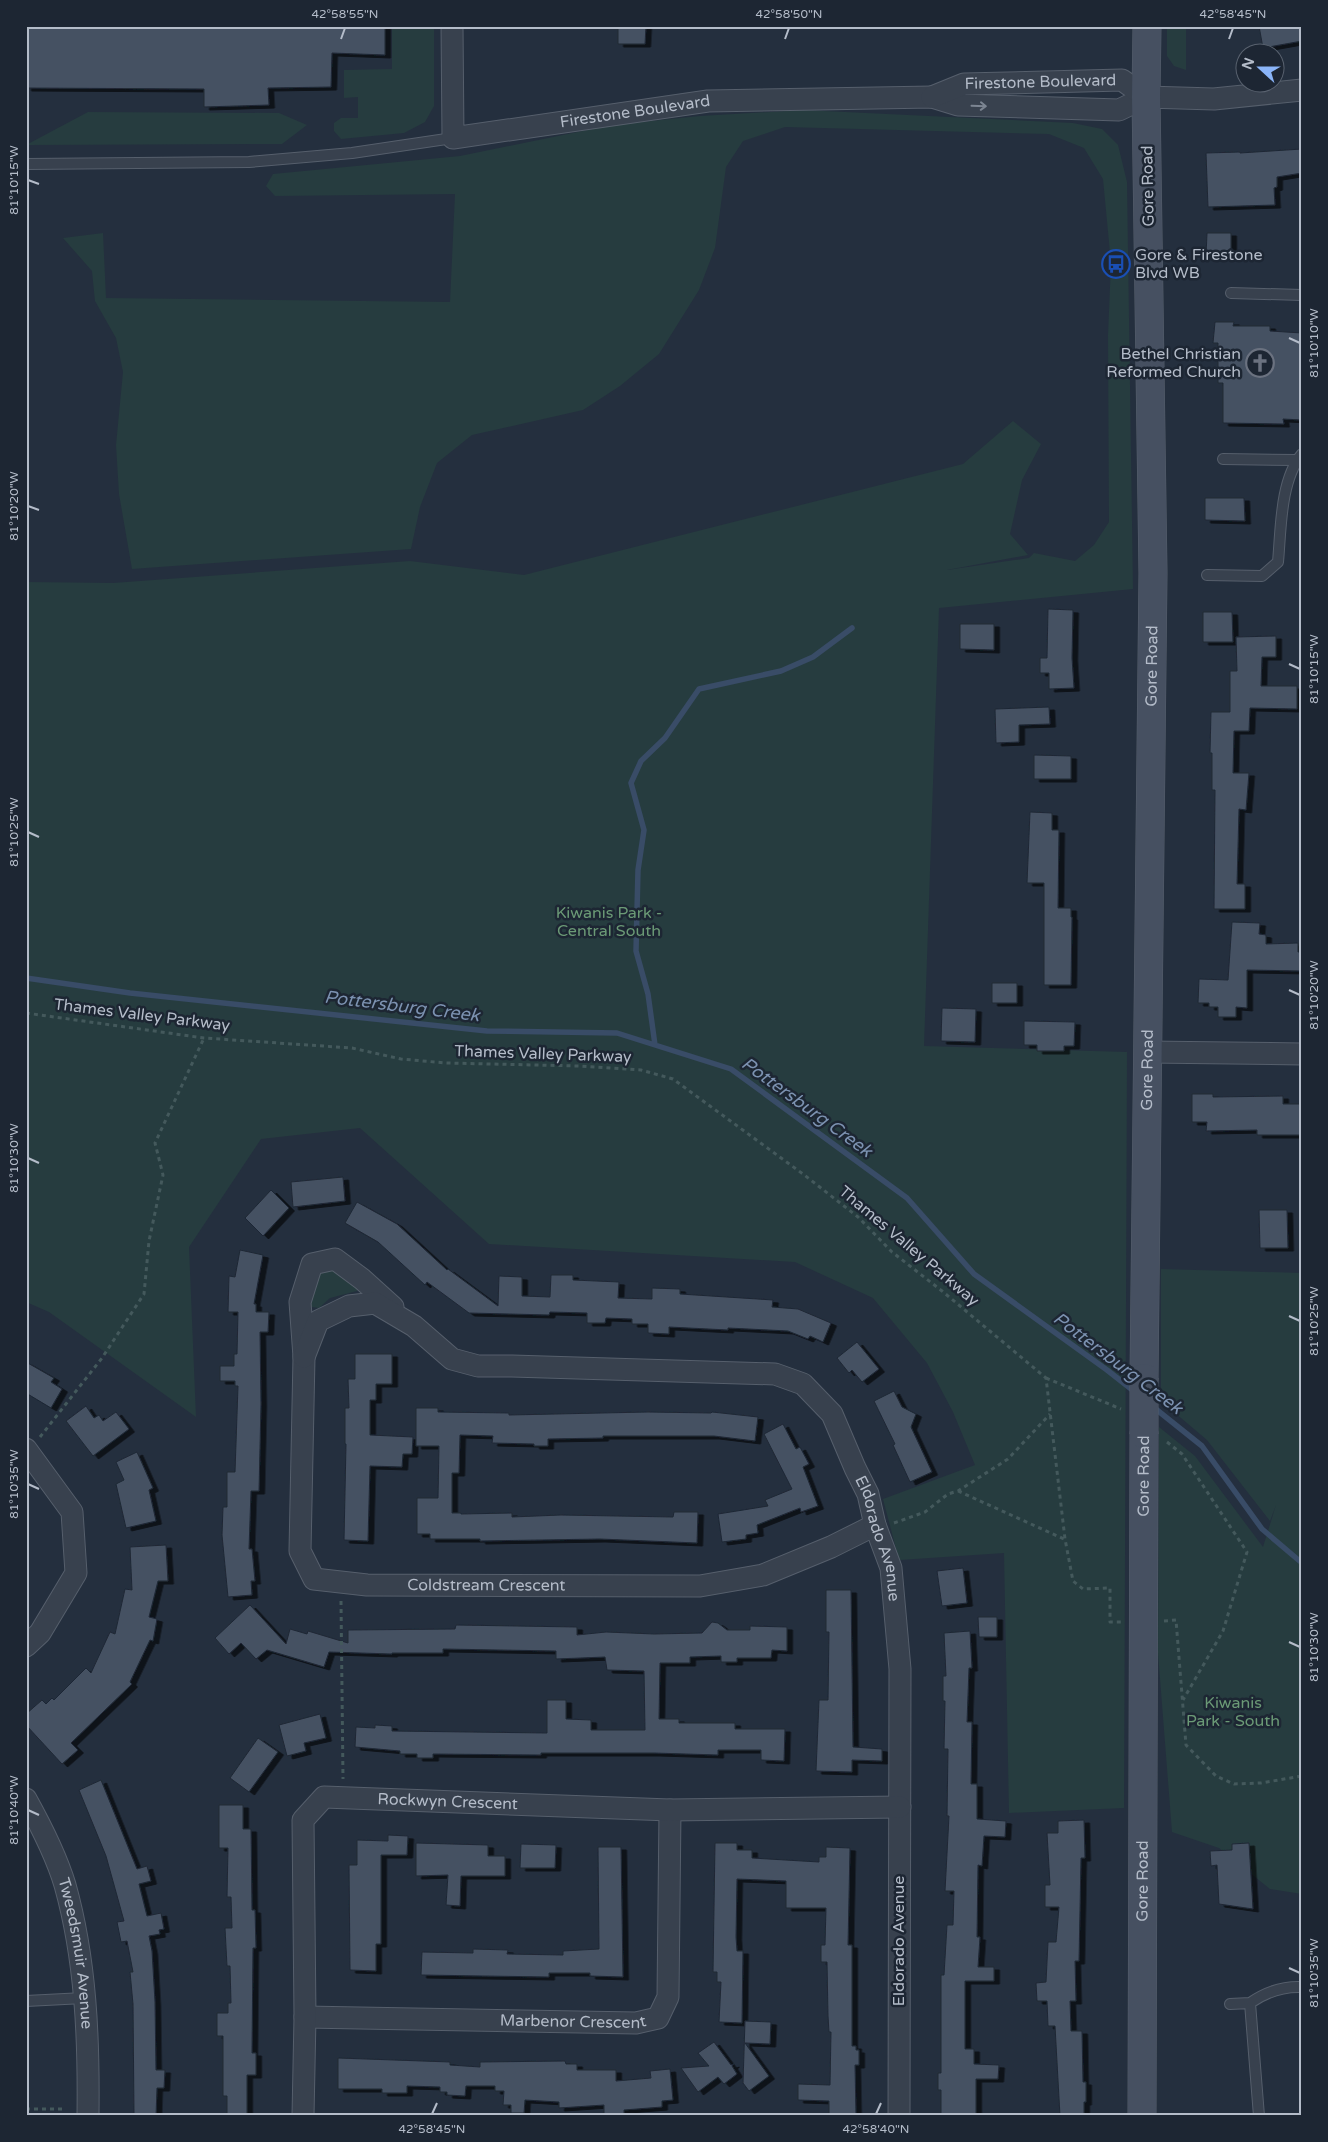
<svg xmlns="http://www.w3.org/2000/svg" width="1328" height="2142" font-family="'Varela Round',sans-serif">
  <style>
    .green { fill: #263c3f }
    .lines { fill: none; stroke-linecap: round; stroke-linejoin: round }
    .stream { stroke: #394c67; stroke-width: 5.5 }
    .building { fill: #455162; stroke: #1f2835; filter: url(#shadow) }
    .lane-casing { stroke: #565f6c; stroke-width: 12 }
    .street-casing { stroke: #565f6c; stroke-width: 23 }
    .secondary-casing { stroke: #565f6c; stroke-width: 29 }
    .path { stroke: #44595c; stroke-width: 3; stroke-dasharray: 4 4; stroke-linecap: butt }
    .lane { stroke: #38414e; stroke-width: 10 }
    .street { stroke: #38414e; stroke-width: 21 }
    .secondary { stroke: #465061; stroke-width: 28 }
    .secondary-bridge-casing { stroke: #565f6c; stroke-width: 29; stroke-linecap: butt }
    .secondary-bridge { stroke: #465061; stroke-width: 28 }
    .oneway { stroke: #7c8592 }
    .ticks { fill: none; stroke: #b4bcc9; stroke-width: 2 }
    .labels { text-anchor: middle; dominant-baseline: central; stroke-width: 5; stroke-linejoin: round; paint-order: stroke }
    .street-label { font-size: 16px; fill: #b4bcc9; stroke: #1d2633 }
    .poi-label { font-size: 16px; fill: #b4bcc9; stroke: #1d2633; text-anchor: start }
    .park-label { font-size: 16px; fill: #6b9a76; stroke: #1d2633 }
    .water-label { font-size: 18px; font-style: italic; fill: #7c92b1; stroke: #1d2633 }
    .neatline { fill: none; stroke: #b4bcc9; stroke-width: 2 }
    .ticks-label { font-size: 12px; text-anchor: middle; fill: #b4bcc9 }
  </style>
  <defs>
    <filter id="shadow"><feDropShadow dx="5.5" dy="3" stdDeviation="0" flood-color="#0009"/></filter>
  </defs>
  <rect width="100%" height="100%" fill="#242f3e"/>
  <path class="green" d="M392,26H434V106L425,122L404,133L341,139L334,131V123L341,118H358V97L344,98V70L392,69Z
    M1167,26H1186V70L1174,66L1167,56Z
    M803,110L1073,123L1102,129L1118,145L1127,182L1133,589L939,608L924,1046L1127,1052L1124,1808L1009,1813L1004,1553L899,1560L883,1499L975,1465L953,1412L927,1363L873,1298L795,1262L489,1244L360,1128L261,1139L189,1247L196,1417L49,1312L26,1302V582L113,583L410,561L524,575L963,464L1013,421L1041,444L1022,480L1010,534L1028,555L947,570L1029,558L1034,553L1075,561L1094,545L1109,522L1108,335L1111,263L1103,179L1084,148L1049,134L785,127L743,141L726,167L715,248L699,290L659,354L620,386L583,410L472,435L437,463L420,507L411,549L132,569L119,494L116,445L123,372L116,338L95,301L92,271L63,238L103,233L106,298L450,302L455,194L275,196L266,186L273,174L460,156L612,125L700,116Z
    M88,112L279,113L307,125L282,144L26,145Z
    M333,1268L356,1284L357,1291L330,1298L319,1308L312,1307L307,1303L321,1269Z
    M1161,1269L1302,1273V1894L1270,1889L1219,1848L1172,1832L1158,1653L1159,1427L1195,1456L1263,1547L1276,1505L1270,1521L1207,1440L1161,1401Z"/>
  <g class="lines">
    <path class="stream" d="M26,978L130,993L487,1031L617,1033L731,1069L907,1198L974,1274L1107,1370L1135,1392
      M655,1045L648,994L636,951L638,870L644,830L631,783L641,761L665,738L699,689L781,671L813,657L852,628
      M1152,1406L1202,1446L1262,1529L1302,1563"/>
  </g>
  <path class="building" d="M26,26H385V55L332,53L331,87L268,88L269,105L204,107V89L26,88Z
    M618,26H646L645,44H618Z
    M1259,26H1302V41L1263,48Z
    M1302,149V173L1277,177V187L1274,188L1275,205L1208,207L1206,153L1240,152V153Z
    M1207,233H1231V256H1206Z
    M1215,322H1234L1233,326H1270V331L1302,333V420L1283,419L1284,424L1223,423V383H1218V343H1213Z
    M1205,498H1244L1245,521L1205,520Z
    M1048,609L1073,610L1072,658L1074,688L1049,689V673H1040V658H1047Z
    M1203,612H1232L1233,642H1203Z
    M960,624H994V650L960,649Z
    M1276,636V657H1262L1261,686H1297V709L1250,708L1249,731H1234L1233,773H1249L1246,810L1239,809L1237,884H1245V909H1214L1215,790H1212V753H1210L1211,712H1230V671H1237L1236,637Z
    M1049,707L1050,724L1019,725V742L996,743L995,709Z
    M1034,755L1071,756V779H1034Z
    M1030,812L1052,813V830H1059L1058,908H1071V917H1072L1071,985H1044V883H1027Z
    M1232,922L1260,923L1259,934L1266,935V944L1298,943V952H1302V971L1247,970V1008L1236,1007V1017H1218V1007H1209V1003H1198L1199,979L1228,980Z
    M992,983H1017V1003H992Z
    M942,1008L976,1009L975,1042L941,1041Z
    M1024,1021L1075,1022L1074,1046H1064V1051H1037V1045H1024Z
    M1192,1094H1213V1097L1283,1096V1104H1302V1135H1257V1130L1206,1131L1207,1122H1192Z
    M343,1177L345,1201L293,1207L291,1182Z
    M271,1190L289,1208L263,1236L245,1218Z
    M357,1202L397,1224L447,1270L448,1269L498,1306L499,1276L522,1277V1296L550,1297L551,1275H573V1280L619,1282L618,1298L652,1299V1288L680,1289V1294L773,1300L772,1307L798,1309L831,1323L823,1342L810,1336L808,1339L788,1331L728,1328V1330L669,1327V1334L648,1333V1324H632V1319L606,1318L605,1323H587V1313L550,1312L549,1315L469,1313L427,1282L425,1285L378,1242L345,1223Z
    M1259,1210H1287L1288,1248H1260Z
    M240,1250L263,1255L254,1304H256V1312H269L268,1332H260L261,1404L259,1491H251L249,1549H252L255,1581H251L252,1595L228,1597L222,1535L223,1507H227V1472H235L238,1386H235V1381H220V1366H234V1354H237L238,1312H228L229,1276L235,1277Z
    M857,1342L879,1369L862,1382L852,1370L849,1373L837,1358Z
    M355,1354H392V1384H376V1400H370V1435L413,1437L412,1454H403L402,1467L370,1466L368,1541L344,1540L346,1444H345V1408H349L348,1379H355Z
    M26,1362L54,1378L51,1382L62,1389L51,1408L26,1393Z
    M894,1391L902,1407L916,1414L911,1427L932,1472L910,1482L893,1445L895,1444L874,1401Z
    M86,1406L94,1418L99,1415L103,1421L116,1412L129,1429L93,1456L66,1421Z
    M416,1408H438V1412L509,1413V1415L648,1412L711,1413L712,1412L758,1417L755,1441L714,1436H603V1438L548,1439V1446H534V1444L492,1443L493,1436L460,1435L459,1473H452V1513H461V1514L512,1513V1517L561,1515L673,1517L674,1512H698L697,1543L600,1539L480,1541V1539H430V1534H417V1498H438L439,1446H416Z
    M783,1424L796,1449L800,1447L809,1464L803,1467L818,1506L801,1512L800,1508L757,1525L758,1533L746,1535V1539L722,1542L718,1514L768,1506L765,1500L792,1489L764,1434Z
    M137,1452L153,1488L149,1490L156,1521L126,1528L116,1484L124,1480L116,1462Z
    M166,1545L168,1581H158L149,1617L157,1619L153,1641L150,1640L130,1682L132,1684L71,1743L78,1750L62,1764L26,1725V1714L42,1700L46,1704L52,1698L54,1700L86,1668L91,1673L110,1632L115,1634L125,1589L132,1590L130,1547Z
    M963,1568L967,1603L942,1606L937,1571Z
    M826,1590H851L853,1747L882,1749V1761L852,1760V1772L816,1771L819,1700H828L829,1632H826Z
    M250,1605L286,1644L290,1629L307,1634L308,1631L348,1643V1630L455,1629L456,1625L577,1627V1635L606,1632L654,1634L702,1633L712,1622L718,1623L727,1630H750V1626L787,1627V1651L772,1650L771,1658H737V1662H721V1656L690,1657V1663H660L659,1719H679V1723H735V1729H785L784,1761L761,1760V1750H718V1755L654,1753H541V1755L433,1754V1758H417V1754H400V1751L355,1747L356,1727L375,1728V1725L392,1726V1731L547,1733V1700H566V1719L591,1720V1730H645L644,1671L607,1670L605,1657L556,1659V1651L443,1649V1653H392V1654L329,1652L324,1667L267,1650L256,1659L241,1643L229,1654L215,1638Z
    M978,1617H997V1637H979Z
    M970,1631L972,1668H969L967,1722H972L971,1784H977V1819L1006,1821L1005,1837L984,1836L982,1866L978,1865L977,1937H980L978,1967H994V1981H965V2049H974V2064L999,2065L998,2079H976V2116H941V2090H938V2073H941V1975H944L947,1925H953L954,1891H945L949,1816H947L948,1749H944L945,1701H943V1676H946L944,1633Z
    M320,1714L326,1738L304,1743L306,1751L287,1756L279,1725Z
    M258,1738L278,1752L249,1792L230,1778Z
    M101,1780L137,1869L147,1866L151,1881L139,1884L147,1916L161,1913L164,1929L159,1930L160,1934L149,1936L152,1951L155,2002L156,2070H165L164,2088H157L156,2116H134L133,2004L130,1972H133L127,1941L121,1942L117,1922L124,1921L106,1856L79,1790Z
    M219,1805H243V1829H251L252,1910H255L256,1948H253L252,2053H256V2075H247V2116H227V2096H223V2036H217V2013H228V2003H231L230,1966H227L225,1928H232L231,1897H227L228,1848H219Z
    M1084,1820L1085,1858H1081L1079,1961H1075L1076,2001H1070L1071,2031H1082L1083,2082H1086V2102H1084V2116H1060L1055,2026H1048L1047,2001H1037L1036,1983L1046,1982L1048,1942H1056L1059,1907H1045V1885H1050L1047,1833H1058V1821Z
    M388,1835L408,1836L407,1855H381V1944H376V1971L350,1970L349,1865H357V1840L388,1841Z
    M416,1843L488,1845V1856H505V1876H461L460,1906L446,1905L448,1875L416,1876Z
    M715,1843H737V1850H752V1858L819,1862V1857H826V1847L850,1848L848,1945H852V2046H856V2050H859V2065H855L856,2116H829V2101L798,2100V2084L830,2085L831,2032H829L828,2016L827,1962H821V1945H825L826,1908H786V1881L737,1879L736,1937L737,1951H743L742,2023L719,2022L721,1982H717V1972H713Z
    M1249,1843L1253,1909L1219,1904L1217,1865L1211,1866L1210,1851L1232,1850V1844Z
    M521,1844L556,1845L555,1868H520Z
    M598,1847H621L623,1977L590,1976V1973H549V1977L421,1975L422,1952L473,1953V1949L508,1950L507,1954L563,1955V1951L599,1949Z
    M745,2021L771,2022L770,2044L745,2043L769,2076L749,2091L743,2083Z
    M714,2042L731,2065L734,2064L732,2066L737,2074L724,2084L718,2077L698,2092L681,2068L709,2066L698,2053Z
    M338,2058L450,2062V2065L480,2067V2062L565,2061L566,2064H577V2070H616V2081L651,2078L650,2071L670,2069L673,2100L662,2101V2107L624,2110V2116H604V2105L559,2108V2102L525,2100L524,2113H511V2105H503L504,2091H495V2086H466L465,2096L447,2095V2092H440V2087L407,2086V2093H382V2089H338Z"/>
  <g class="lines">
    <defs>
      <path id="lane" d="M26,164L249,162L352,153L453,138
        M1231,293L1302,295
        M1223,459L1296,460
        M1207,575L1262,576L1278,562C1281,530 1280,480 1302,454
        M26,2001L84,1998
        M1250,2003C1266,1992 1282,1986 1302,1987
        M1230,2004L1250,2003L1259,2116"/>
      <g id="street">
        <path id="s1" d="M452,26L453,138L708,101L932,97L958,105L1119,110L1146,97L1214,99L1302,90"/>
        <path id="s2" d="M932,97L964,84L1122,80L1146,97"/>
        <path d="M1148,1052L1302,1054"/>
        <path id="s3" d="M393,1307L362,1279L335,1259L312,1264L300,1302L304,1357L300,1551L314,1579L367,1585L700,1586L763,1575L831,1547L875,1525"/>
        <path id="s4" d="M304,1357L318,1321L349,1306L375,1303L414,1326L452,1359L478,1366H512L775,1374L803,1384L832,1414L855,1468L868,1494L875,1525L891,1568L900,1669L899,2116"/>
        <path d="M26,1449L72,1512L76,1573L40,1633L26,1646"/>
        <path id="s5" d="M26,1799C41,1826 56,1855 65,1885C86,1960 89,2039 88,2116"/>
        <path id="s6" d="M305,2017L636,2023L658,2018L668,1997L670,1810"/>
        <path id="s7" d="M303,2116L305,2017L303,1820L324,1797L670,1810L900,1807"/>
      </g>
      <g id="secondary">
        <path id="s8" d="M1144,1378L1153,573L1146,97L1147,26"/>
        <path id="s9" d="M1142,2116L1144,1434"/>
      </g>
    </defs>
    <use href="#lane" class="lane-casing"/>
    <use href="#street" class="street-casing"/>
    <use href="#secondary" class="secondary-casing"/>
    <path class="path" d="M26,1013L204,1038L352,1048L401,1059L446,1063L580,1066L641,1070L673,1079L803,1174L858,1217L892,1252L942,1291L1046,1378L1065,1539L1073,1581L1083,1589L1110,1588V1622H1122
      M1046,1378L1121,1409
      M40,1437L102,1358L144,1294L149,1241L163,1175L155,1143L204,1038
      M1167,1442L1182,1454L1247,1552L1223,1631L1183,1700
      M958,1491L1064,1539
      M894,1523L925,1512L948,1494L958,1491L1008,1459L1050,1414
      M341,1601L343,1779
      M1164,1621L1176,1620L1186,1745L1216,1776L1234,1784L1261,1783L1302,1776
      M26,2109H63"/>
    <use href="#lane" class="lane"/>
    <use href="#street" class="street"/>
    <use href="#secondary" class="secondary"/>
    <defs>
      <path id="secondary-bridge" d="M1144,1434V1378"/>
    </defs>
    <use href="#secondary-bridge" class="secondary-bridge-casing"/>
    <use href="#secondary-bridge" class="secondary-bridge"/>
  </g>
  <defs><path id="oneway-shaft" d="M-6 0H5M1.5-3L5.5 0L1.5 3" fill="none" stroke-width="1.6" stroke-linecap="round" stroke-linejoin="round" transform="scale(1.25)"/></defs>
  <use class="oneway" href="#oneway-shaft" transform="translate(979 106) rotate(2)"/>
  <path class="ticks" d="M341,39L345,28M785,39L789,28M1229,39L1233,28M28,180L39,184M1289,338L1300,343M28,506L39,510M1289,664L1300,669M28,832L39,837M1289,990L1300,995M28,1158L39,1163M1289,1316L1300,1321M28,1484L39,1489M1289,1642L1300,1647M28,1810L39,1815M1289,1968L1300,1973M432,2114L437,2103M876,2114L881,2103"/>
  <defs>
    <symbol id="bus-ring" viewBox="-11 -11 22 22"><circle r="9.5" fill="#1d2633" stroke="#1a4fb4" stroke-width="1.5"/><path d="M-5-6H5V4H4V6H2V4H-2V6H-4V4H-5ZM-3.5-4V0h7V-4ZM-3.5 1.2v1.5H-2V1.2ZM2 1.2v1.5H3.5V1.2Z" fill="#1a4fb4"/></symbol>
    <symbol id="church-ring" viewBox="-11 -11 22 22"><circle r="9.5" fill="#1d2633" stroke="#6b7280" stroke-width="1.5"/><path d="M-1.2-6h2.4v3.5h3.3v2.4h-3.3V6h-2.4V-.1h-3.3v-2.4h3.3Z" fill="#6b7280"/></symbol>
  </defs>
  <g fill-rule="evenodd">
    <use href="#bus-ring" x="1100" y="248" width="32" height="32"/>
    <use href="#church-ring" x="1244" y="347" width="32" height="32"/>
  </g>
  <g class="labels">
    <g class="street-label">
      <text stroke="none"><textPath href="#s2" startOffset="111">Firestone Boulevard</textPath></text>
      <text stroke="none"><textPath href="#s1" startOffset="296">Firestone Boulevard</textPath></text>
      <text transform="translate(1148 186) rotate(-91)">Gore Road</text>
      <text stroke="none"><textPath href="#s8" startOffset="712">Gore Road</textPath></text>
      <text transform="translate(142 1015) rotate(7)">Thames Valley Parkway</text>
      <text transform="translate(543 1054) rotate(2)">Thames Valley Parkway</text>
      <text stroke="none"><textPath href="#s8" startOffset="308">Gore Road</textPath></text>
      <text transform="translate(909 1246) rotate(40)">Thames Valley Parkway</text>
      <text stroke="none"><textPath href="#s9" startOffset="640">Gore Road</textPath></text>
      <text stroke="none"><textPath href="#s4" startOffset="724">Eldorado Avenue</textPath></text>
      <text stroke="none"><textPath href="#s3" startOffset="592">Coldstream Crescent</textPath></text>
      <text stroke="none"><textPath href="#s7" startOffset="451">Rockwyn Crescent</textPath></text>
      <text stroke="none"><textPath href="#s9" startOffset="235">Gore Road</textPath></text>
      <text transform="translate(899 1941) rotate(-90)">Eldorado Avenue</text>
      <text stroke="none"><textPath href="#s5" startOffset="164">Tweedsmuir Avenue</textPath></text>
      <text stroke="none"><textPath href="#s6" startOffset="268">Marbenor Crescent</textPath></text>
    </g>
    <g class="poi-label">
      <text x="1135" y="255">Gore &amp; Firestone<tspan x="1135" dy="18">Blvd WB</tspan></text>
      <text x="1241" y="354" text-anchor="end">Bethel Christian<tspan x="1241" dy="18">Reformed Church</tspan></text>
    </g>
    <g class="park-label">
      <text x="609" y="913">Kiwanis Park -<tspan x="609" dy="18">Central South</tspan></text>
      <text x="1233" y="1703">Kiwanis<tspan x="1233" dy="18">Park - South</tspan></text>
    </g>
    <g class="water-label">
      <text transform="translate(402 1006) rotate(7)">Pottersburg Creek</text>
      <text transform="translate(807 1107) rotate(36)">Pottersburg Creek</text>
      <text transform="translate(1118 1363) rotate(37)">Pottersburg Creek</text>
    </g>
  </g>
  <rect width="1328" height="2142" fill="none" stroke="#1d2633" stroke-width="55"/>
  <g transform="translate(1260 68) rotate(291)"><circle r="24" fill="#1d2633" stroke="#59626f"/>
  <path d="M0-4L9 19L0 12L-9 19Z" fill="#8ab4f8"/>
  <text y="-8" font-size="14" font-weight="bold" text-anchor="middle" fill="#b4bcc9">N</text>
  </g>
  <rect x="28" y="28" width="1272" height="2086" class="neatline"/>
  <g class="ticks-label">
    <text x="345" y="18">42°58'55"N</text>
    <text x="789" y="18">42°58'50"N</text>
    <text x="1233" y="18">42°58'45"N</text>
    <text transform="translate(14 180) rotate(-90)" y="4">81°10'15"W</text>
    <text transform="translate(1314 343) rotate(-90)" y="4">81°10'10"W</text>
    <text transform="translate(14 506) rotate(-90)" y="4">81°10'20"W</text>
    <text transform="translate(1314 669) rotate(-90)" y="4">81°10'15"W</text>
    <text transform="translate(14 832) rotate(-90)" y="4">81°10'25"W</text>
    <text transform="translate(1314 995) rotate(-90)" y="4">81°10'20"W</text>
    <text transform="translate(14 1158) rotate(-90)" y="4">81°10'30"W</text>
    <text transform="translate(1314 1321) rotate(-90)" y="4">81°10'25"W</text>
    <text transform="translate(14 1484) rotate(-90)" y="4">81°10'35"W</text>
    <text transform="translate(1314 1647) rotate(-90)" y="4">81°10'30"W</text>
    <text transform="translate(14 1810) rotate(-90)" y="4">81°10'40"W</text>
    <text transform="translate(1314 1973) rotate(-90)" y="4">81°10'35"W</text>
    <text x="432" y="2133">42°58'45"N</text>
    <text x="876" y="2133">42°58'40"N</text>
  </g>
</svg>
